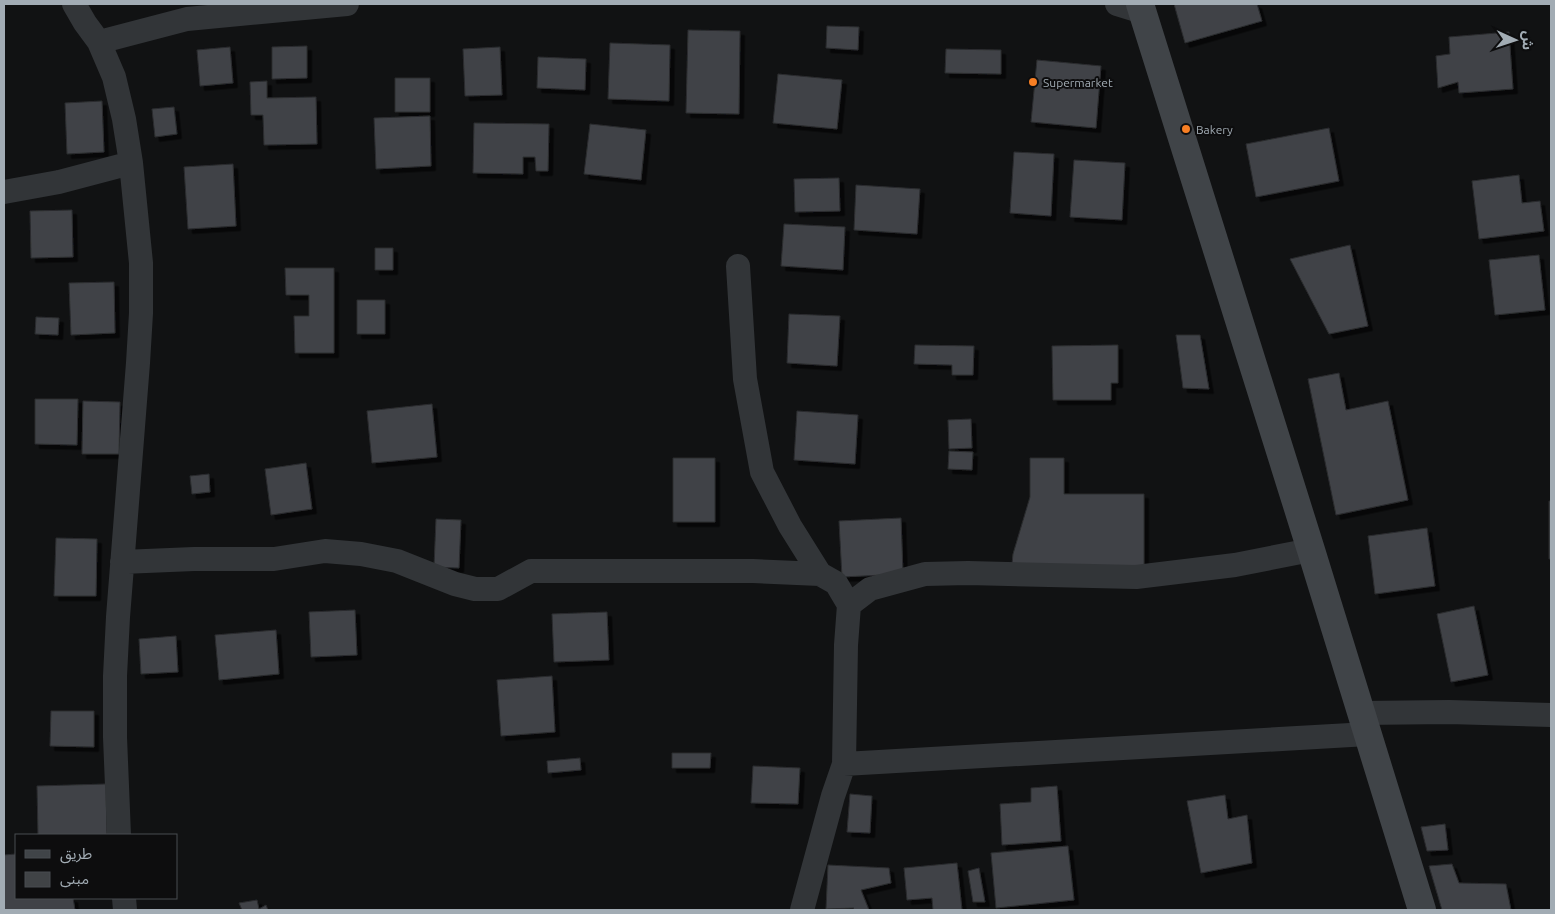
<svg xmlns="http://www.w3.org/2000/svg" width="1555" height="914" font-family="Ubuntu,'Noto Sans Arabic',sans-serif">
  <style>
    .building { fill: #404346; stroke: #2b2c2f; filter: url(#shadow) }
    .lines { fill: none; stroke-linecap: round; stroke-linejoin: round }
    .minor { stroke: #323538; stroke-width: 24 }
    .secondary { stroke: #404448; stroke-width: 28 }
    .poi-dot { fill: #f87f24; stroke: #0d0d0e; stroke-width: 2 }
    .labels { text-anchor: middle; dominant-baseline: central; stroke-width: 4; stroke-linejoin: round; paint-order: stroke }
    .poi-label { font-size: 12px; fill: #a2acb4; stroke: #0d0d0e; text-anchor: start }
  </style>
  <defs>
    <filter id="shadow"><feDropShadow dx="4.5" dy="4.5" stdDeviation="0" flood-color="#0009"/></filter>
  </defs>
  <rect width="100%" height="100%" fill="#111213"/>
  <path class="building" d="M1174,4H1257L1262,21L1185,43Z
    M827,26L859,27L858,50L826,48Z
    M688,30L740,31L739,114L686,113Z
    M1509,32L1513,89L1459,93L1458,82L1438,88L1436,56L1450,54L1449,37Z
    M610,43L670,45L669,101L608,99Z
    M307,46V78L272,79V47Z
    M230,47L233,83L200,86L197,50Z
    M500,47L502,95L465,96L463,49Z
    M946,49L1001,50V74L945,73Z
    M538,57L586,59L585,90L537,88Z
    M1037,60L1101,66L1096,128L1031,122Z
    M778,74L842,80L837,129L773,123Z
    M395,78H430V112H395Z
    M267,81V98L316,97L317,144L264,145L263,115H251L250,82Z
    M102,101L104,152L67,154L65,103Z
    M174,107L177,134L155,137L152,109Z
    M430,116L431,166L376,169L374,118Z
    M474,123L549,124L548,171H536L535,157H523V174L473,173Z
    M590,124L646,130L641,180L584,174Z
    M1329,128L1339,181L1256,197L1246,144Z
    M1014,152L1054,154L1051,216L1010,213Z
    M1074,160L1125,163L1122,220L1070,217Z
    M233,164L236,226L188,229L184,167Z
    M1519,175L1522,203L1540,201L1544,231L1479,239L1472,181Z
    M839,178L840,211L795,212L794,179Z
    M856,185L920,189L917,234L854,230Z
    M72,210L73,257L31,258L30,211Z
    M784,224L845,227L843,270L781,266Z
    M1350,245L1368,326L1329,334L1290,259Z
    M375,248H393V270H375Z
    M1539,255L1545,310L1495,315L1489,260Z
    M285,268H334V353H295L294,316H309V295H286Z
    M114,282L115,333L71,335L69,283Z
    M357,300H385V334H357Z
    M789,314L840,316L837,366L787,363Z
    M36,317L59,318L58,335L35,334Z
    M1176,335H1200L1209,389L1183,388Z
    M915,345L974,346L973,375H952V365L914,364Z
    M1118,345V383H1111V400H1053L1052,346Z
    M1339,373L1346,410L1388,401L1408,500L1336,515L1308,379Z
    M35,399H78L77,445L35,444Z
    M83,401L120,402L119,454H82Z
    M432,404L437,457L372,463L367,411Z
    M797,411L858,415L855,464L794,460Z
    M971,419L972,448L949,449L948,420Z
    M949,451L973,452L972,470L948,469Z
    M673,458H715V522H673Z
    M1030,458H1064V494H1144V568L1012,564L1013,554L1030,497Z
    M306,463L312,509L271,515L265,469Z
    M209,474L210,492L192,494L190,476Z
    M1549,501H1551V559H1549Z
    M901,518L903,574L842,577L839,521Z
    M436,519L461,520L459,568L434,567Z
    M1427,528L1435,586L1375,594L1368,536Z
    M56,538L97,539L96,596H54Z
    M1474,606L1488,675L1451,682L1437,614Z
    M355,610L357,655L311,657L309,612Z
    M607,612L609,660L554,662L552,614Z
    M276,630L279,674L219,680L215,635Z
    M176,636L178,672L141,674L139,639Z
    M552,676L555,732L501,736L497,680Z
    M51,711H94V747L50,746Z
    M672,753H711L710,768H672Z
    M580,758L581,770L548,773L547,761Z
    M753,766L800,768L798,804L751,803Z
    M106,784L107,835H38L37,786Z
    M1057,786L1061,841L1002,845L1000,804L1031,802V788Z
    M850,794L872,796L870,833L847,832Z
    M1225,795L1228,819L1247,815L1252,863L1201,873L1187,801Z
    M1445,824L1448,850L1427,851L1421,827Z
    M1068,846L1074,900L996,908L991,853Z
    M16,854V898H73L75,910H4V855Z
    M957,863L962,910H933L932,898L907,900L904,868Z
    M1452,864L1459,883L1506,884L1511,910H1442L1429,866Z
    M828,865L889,868L891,883L861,890L869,910H852L854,908L826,909Z
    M979,868L985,902H973L968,871Z
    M257,900L259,909L266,905L268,910H242L239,903Z"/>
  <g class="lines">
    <path class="minor" d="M74,4L85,23L99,42L114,77L124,119L131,163L141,263V313L138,363L118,617L115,676V737L119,835
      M1117,4L1143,12
      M99,42L187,19L347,4
      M4,192L59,182L131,163
      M738,266L745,379L762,472L790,526L820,574
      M122,562L194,559H274L325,551L361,554L397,561L455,584L475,589H498L531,571H753L820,574L836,583L849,605
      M1361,713L1449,712L1551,715
      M844,764L1368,734
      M124,898L125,910
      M802,910L833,796L844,764L846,645L849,605L870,589L925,574L968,573L1136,577L1235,565L1311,550"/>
    <path class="secondary" d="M1140,4L1311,550L1422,910"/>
  </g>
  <g class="poi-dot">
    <circle cx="1033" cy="82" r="5"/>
    <circle cx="1186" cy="129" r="5"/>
  </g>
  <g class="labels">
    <g class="poi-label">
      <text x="1043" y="82">Supermarket</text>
      <text x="1196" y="129">Bakery</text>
    </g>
  </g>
  <rect width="1555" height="914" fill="none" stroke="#a2acb4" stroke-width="10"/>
  <rect x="15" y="834" width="162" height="65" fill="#0d0d0e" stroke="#494d50"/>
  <rect x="25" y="850" width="25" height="8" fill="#404448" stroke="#494d50"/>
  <text x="60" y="859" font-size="15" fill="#a2acb4">طريق</text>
  <rect x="25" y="872" width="25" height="15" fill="#404346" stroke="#494d50"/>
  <text x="60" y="884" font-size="15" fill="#a2acb4">مبنى</text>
  <g transform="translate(1515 40) rotate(93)" stroke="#0d0d0e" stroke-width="4" paint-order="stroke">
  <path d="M0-4L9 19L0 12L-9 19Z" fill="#a2acb4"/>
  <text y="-8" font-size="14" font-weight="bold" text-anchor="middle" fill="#a2acb4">ش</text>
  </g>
</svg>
